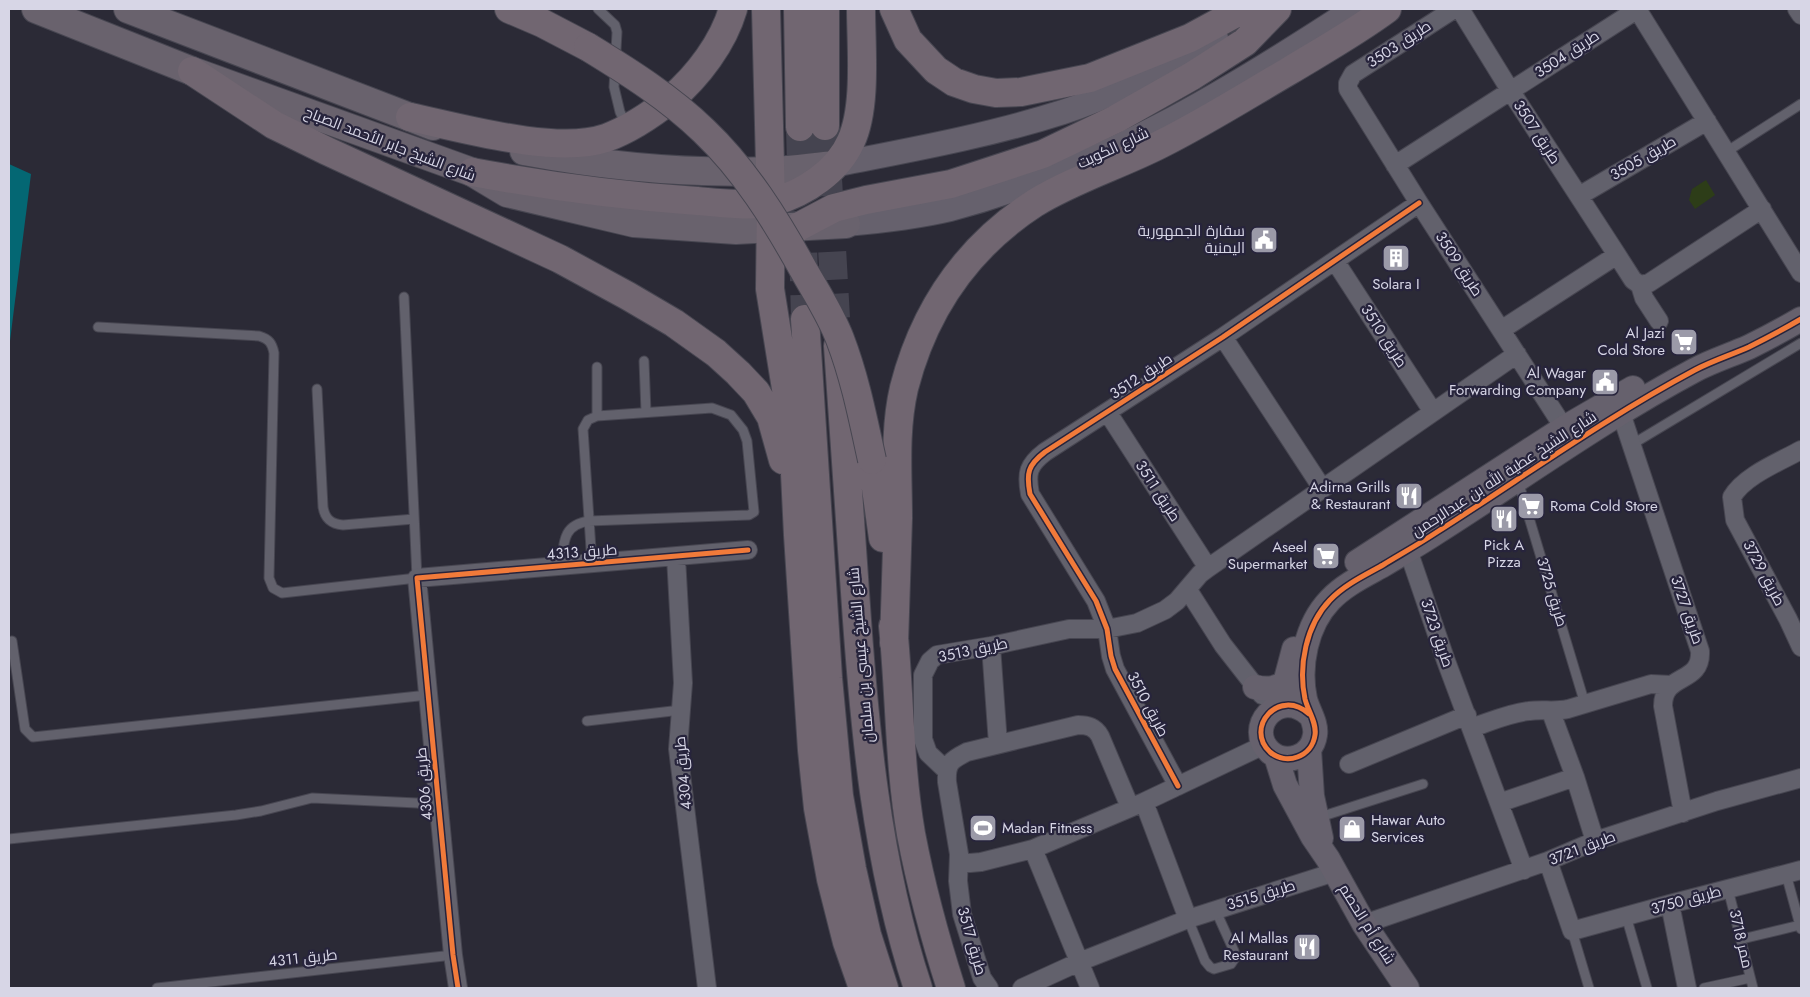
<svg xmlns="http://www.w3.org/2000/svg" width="1810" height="997" font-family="Jost,Cairo,sans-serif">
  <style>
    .green { fill: #2d3d18 }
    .water { fill: #046773 }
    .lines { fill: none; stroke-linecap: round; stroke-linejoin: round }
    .highway-tunnel { stroke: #454450; stroke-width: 28; stroke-dasharray: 28 14; stroke-linecap: butt }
    .lane-casing { stroke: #474651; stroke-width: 11 }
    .street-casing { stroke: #474651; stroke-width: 20 }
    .secondary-casing { stroke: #474651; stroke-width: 26 }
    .primary-casing { stroke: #474651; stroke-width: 30 }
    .highway-casing { stroke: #474651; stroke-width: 30 }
    .lane { stroke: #62616c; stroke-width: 9 }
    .street { stroke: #62616c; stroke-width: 18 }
    .secondary { stroke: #66616d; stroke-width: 24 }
    .primary { stroke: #69626d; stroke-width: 28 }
    .highway { stroke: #716671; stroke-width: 28 }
    .highway-bridge-casing { stroke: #474651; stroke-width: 30; stroke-linecap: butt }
    .highway-bridge { stroke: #716671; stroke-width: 28 }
    .cycleway-casing { stroke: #27243c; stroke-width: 8 }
    .cycleway { stroke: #f17a3a; stroke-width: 5 }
    .labels { text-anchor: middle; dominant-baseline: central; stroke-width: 4.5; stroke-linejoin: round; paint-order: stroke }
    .street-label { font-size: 15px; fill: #d7d6e6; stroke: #27243c }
    .poi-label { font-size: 15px; fill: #d7d6e6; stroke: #27243c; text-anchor: end }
  </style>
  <rect width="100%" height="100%" fill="#2b2a36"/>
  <path class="green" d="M1706,180L1715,195L1695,209L1689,200L1692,189Z"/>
  <path class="water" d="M9,164L31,174L9,349Z"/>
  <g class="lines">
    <path class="highway-tunnel" d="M825,126L836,318
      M800,127L805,319"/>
    <defs>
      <path id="lane" d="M598,9L615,25L617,32L614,87L620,112L626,124
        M1726,152L1801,104
        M98,327L259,336C269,339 272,343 274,353L269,578L273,588L282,593L417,578L404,297
        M644,361L646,412
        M317,389L323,507C325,519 331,524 343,525L414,519
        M597,416V367
        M1631,445L1801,343
        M1518,481L1585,704
        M561,566C564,543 562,525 589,521L749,515L754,512L747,441L743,430L731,415L712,408L597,416L588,420L583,429L592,564
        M12,641L25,729L33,737L428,695
        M587,721L681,710
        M1317,818L1423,784
        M9,839L236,815L261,811L312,798L417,803L439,806
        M1786,874L1801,929
        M1728,889L1753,988
        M1626,916L1647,988
        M1188,919L1205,961L1210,967L1214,969L1231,964L1235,958L1234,951L1215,909
        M1572,931L1589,988
        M1742,939L1800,925
        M157,988L453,955
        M1704,988L1750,978"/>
      <path id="street" d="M1454,9L1353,74L1348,83V89L1419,203L1570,437
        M1460,9L1510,90L1617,255L1633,280L1640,285L1644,298L1659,321
        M1637,9L1801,273
        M1797,9L1801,15
        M1395,165L1638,9
        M1579,196L1707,121
        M1335,261L1433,412
        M1640,285L1649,283L1762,209
        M1501,330L1617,255
        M1223,337L1322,488
        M1618,404L1700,651C1702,685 1663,672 1663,706L1683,813
        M1108,413L1208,568
        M1801,450C1779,462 1744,476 1732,497L1735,520L1788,619L1801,647
        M1408,550L1446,661L1524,870
        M676,557L683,683L678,749L707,988
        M1188,590L1223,645L1262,695
        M991,646L998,744
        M1551,712L1575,777L1595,841
        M1471,728C1490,722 1509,713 1529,711C1542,709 1555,712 1568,709L1651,684L1672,685
        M1349,764L1467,715
        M947,771L928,753L923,739V675L930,661L937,655L991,646L1069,629H1107L1137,623L1165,610L1177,601L1200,574L1208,568L1517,354
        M1178,786L1115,669L1111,656L1107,629L1096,601L1030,494C1026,473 1028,465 1045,452L1223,337L1419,203
        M1144,802L1188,919
        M1499,803L1575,777
        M1033,849L1090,988
        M1548,861L1572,931L1670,904L1801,870
        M959,862L970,863L981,862L1033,849L1144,802L1264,745
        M1670,904L1687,988
        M1364,924L1548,861L1595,841L1717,801L1801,778
        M458,988L453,955L417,578L748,550
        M989,988L982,978L962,914L958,881L959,854L947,782C946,763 951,760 967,752L1078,725C1088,725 1095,727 1100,736L1130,807
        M1022,988L1079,962L1188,919L1335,872"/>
      <path id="secondary" d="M834,165C910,150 988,136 1063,112C1117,95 1166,66 1216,38
        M846,224C881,221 916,217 950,209C1097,171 1229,91 1354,9
        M1357,562L1564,428L1633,388
        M1255,687C1267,690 1274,689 1285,683
        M1279,706L1294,649
        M1309,714C1279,687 1244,728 1270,752C1286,766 1312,757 1315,735C1317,723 1308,711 1305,699C1298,666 1306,625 1330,600C1344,585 1365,575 1383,565C1401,554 1419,544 1437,532C1522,478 1605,418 1695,370C1712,361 1731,355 1749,347C1767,338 1784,329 1801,319
        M1309,749L1312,796L1321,838
        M1276,756L1285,785L1313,837L1328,859L1364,924L1407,988"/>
      <path id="primary" d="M36,9L192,71L472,172L507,193L634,223L736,230L846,224
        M128,9L433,126
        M524,151C604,166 688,174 769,171C791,171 812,167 834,165"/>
      <path id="highway" d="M509,9L542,23L588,47
        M766,9L771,203L770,289L793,432L798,535L812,750L818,808L831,879L847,942L863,988
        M798,9L800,127
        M894,9L908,40L936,70L954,82L974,89L996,93L1021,92L1090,78L1190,38L1238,12L1250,9
        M192,71L274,125L327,151L560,259L628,296L674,323L716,353L738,373L756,392L771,417L783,460
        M410,117C462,128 556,155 606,138C630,129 651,115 671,99C698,76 723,43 733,9
        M825,126V9
        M472,172C547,186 621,196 697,201C718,203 754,207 773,202C805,193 838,171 851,141C867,107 861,46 861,9
        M771,253L798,227L834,208L866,200L951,184L1043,154L1116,119L1192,76L1245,42L1277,9
        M805,319L828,678L839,796L852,869L867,935L884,988
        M838,346C843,428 849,510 855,592C864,725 876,861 918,988
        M872,460L883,538
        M893,626C900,695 899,765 911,834C921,886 935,938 951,988
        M894,643C895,601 897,560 898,518C898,474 894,431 904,388C924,310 967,247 1035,203C1074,179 1120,165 1161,144C1205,122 1246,96 1289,71C1322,51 1356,32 1387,9"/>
    </defs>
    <use href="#lane" class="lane-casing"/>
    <use href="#street" class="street-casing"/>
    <use href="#secondary" class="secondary-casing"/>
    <use href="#primary" class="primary-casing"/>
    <use href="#highway" class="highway-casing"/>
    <use href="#lane" class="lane"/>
    <use href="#street" class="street"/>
    <use href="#secondary" class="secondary"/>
    <use href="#primary" class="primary"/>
    <use href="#highway" class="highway"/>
    <defs>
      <path id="highway-bridge" d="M588,47C629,72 670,98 704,131C745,170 776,220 803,269C816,292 831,315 840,339C855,378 863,419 872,460"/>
    </defs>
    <use href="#highway-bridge" class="highway-bridge-casing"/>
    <use href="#highway-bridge" class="highway-bridge"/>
    <defs>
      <path id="cycleway" d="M1309,714C1279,687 1244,728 1270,752C1286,766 1312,757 1315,735C1317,723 1308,711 1305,699C1298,666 1306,625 1330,600C1344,585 1365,575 1383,565C1401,554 1419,544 1437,532C1522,478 1605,418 1695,370C1712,361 1731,355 1749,347C1767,338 1784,329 1801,319
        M1178,786L1115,669L1111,656L1107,629L1096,601L1030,494C1026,473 1028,465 1045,452L1223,337L1419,203
        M458,988L453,955L417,578L748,550"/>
    </defs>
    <use href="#cycleway" class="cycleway-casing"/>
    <use href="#cycleway" class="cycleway"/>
  </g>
  <defs>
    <symbol id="civic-square" viewBox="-11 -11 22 22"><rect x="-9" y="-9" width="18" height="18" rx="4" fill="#9b9aa8" stroke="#27243c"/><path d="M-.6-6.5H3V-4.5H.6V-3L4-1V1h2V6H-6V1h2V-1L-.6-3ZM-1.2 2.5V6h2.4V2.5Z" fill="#fff"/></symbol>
    <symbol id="building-square" viewBox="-11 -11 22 22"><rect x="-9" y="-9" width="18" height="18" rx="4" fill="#9b9aa8" stroke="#27243c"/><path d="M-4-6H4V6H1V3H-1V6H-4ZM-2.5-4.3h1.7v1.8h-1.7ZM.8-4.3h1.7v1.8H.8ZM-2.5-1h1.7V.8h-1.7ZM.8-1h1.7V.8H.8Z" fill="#fff"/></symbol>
    <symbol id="supermarket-square" viewBox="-11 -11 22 22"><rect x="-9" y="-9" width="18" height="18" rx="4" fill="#9b9aa8" stroke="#27243c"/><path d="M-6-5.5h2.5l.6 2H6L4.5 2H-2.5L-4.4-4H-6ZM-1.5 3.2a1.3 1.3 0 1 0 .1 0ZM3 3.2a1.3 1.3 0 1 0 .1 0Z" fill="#fff"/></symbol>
    <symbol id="restaurant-square" viewBox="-11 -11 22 22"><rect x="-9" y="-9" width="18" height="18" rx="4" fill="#9b9aa8" stroke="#27243c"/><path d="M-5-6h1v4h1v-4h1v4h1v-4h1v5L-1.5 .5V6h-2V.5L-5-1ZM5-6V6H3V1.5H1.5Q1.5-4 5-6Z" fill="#fff"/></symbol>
    <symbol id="stadium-square" viewBox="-11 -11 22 22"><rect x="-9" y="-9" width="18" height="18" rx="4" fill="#9b9aa8" stroke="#27243c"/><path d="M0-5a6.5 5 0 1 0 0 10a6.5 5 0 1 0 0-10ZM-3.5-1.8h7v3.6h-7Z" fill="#fff"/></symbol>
    <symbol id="shop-square" viewBox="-11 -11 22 22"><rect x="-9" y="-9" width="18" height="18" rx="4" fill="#9b9aa8" stroke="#27243c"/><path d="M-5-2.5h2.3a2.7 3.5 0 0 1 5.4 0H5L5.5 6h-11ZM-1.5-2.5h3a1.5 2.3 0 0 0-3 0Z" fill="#fff"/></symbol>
  </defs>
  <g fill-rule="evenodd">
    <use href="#civic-square" x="1248" y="224" width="32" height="32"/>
    <use href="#building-square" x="1380" y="242" width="32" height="32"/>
    <use href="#supermarket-square" x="1668" y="326" width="32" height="32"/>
    <use href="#civic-square" x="1589" y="366" width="32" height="32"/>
    <use href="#restaurant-square" x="1393" y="480" width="32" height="32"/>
    <use href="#supermarket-square" x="1515" y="490" width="32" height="32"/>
    <use href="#restaurant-square" x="1488" y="503" width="32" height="32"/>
    <use href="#supermarket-square" x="1310" y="540" width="32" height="32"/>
    <use href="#stadium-square" x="967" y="812" width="32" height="32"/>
    <use href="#shop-square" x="1336" y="813" width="32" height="32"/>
    <use href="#restaurant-square" x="1291" y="931" width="32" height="32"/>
  </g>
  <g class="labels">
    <g class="street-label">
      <text transform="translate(1399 44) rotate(-33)">طريق 3503</text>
      <text transform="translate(1567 54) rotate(-33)">طريق 3504</text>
      <text transform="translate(1537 132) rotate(57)">طريق 3507</text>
      <text transform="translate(390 144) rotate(21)">شارع الشيخ جابر الأحمد الصباح</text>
      <text transform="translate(1113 148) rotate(-25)">شارع الكويت</text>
      <text transform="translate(1643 158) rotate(-30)">طريق 3505</text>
      <text transform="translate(1459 264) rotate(57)">طريق 3509</text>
      <text transform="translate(1384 336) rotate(57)">طريق 3510</text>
      <text transform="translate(1141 376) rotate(-33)">طريق 3512</text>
      <text transform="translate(1504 474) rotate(-33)">شارع الشيخ عطية الله بن عبدالرحمن</text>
      <text transform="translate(1158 491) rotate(57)">طريق 3511</text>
      <text transform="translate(582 552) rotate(-4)">طريق 4313</text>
      <text transform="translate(1764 573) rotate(62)">طريق 3729</text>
      <text transform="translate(1552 592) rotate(73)">طريق 3725</text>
      <text transform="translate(1687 610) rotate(71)">طريق 3727</text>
      <text transform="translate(1437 633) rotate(71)">طريق 3723</text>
      <text transform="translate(973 650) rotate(-12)">طريق 3513</text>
      <text transform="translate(861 655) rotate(-95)">شارع الشيخ عيسى بن سلمان</text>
      <text transform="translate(1148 704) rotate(62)">طريق 3510</text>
      <text transform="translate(683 773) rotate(-95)">طريق 4304</text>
      <text transform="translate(424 784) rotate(-95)">طريق 4306</text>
      <text transform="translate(1582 848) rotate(-21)">طريق 3721</text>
      <text transform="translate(1261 895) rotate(-17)">طريق 3515</text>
      <text transform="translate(1686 900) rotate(-15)">طريق 3750</text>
      <text transform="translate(1367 924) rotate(58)">شارع أم الحصم</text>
      <text transform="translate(1741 939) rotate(77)">ممر 3718</text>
      <text transform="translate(972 941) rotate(74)">طريق 3517</text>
      <text transform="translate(303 958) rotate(-6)">طريق 4311</text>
    </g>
    <g class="poi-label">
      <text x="1245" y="231">سفارة الجمهورية<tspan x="1245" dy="17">اليمنية</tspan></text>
      <text x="1396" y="284" text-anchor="middle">Solara I</text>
      <text x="1665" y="333">Al Jazi<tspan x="1665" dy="17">Cold Store</tspan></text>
      <text x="1586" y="373">Al Wagar<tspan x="1586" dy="17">Forwarding Company</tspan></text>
      <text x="1390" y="487">Adirna Grills<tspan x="1390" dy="17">&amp; Restaurant</tspan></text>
      <text x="1550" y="506" text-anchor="start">Roma Cold Store</text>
      <text x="1504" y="545" text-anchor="middle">Pick A<tspan x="1504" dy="17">Pizza</tspan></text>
      <text x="1307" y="547">Aseel<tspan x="1307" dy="17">Supermarket</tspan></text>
      <text x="1371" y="820" text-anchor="start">Hawar Auto<tspan x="1371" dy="17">Services</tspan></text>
      <text x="1002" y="828" text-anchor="start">Madan Fitness</text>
      <text x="1288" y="938">Al Mallas<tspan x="1288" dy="17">Restaurant</tspan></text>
    </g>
  </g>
  <rect width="1810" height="997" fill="none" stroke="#d7d6e6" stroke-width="20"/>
</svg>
